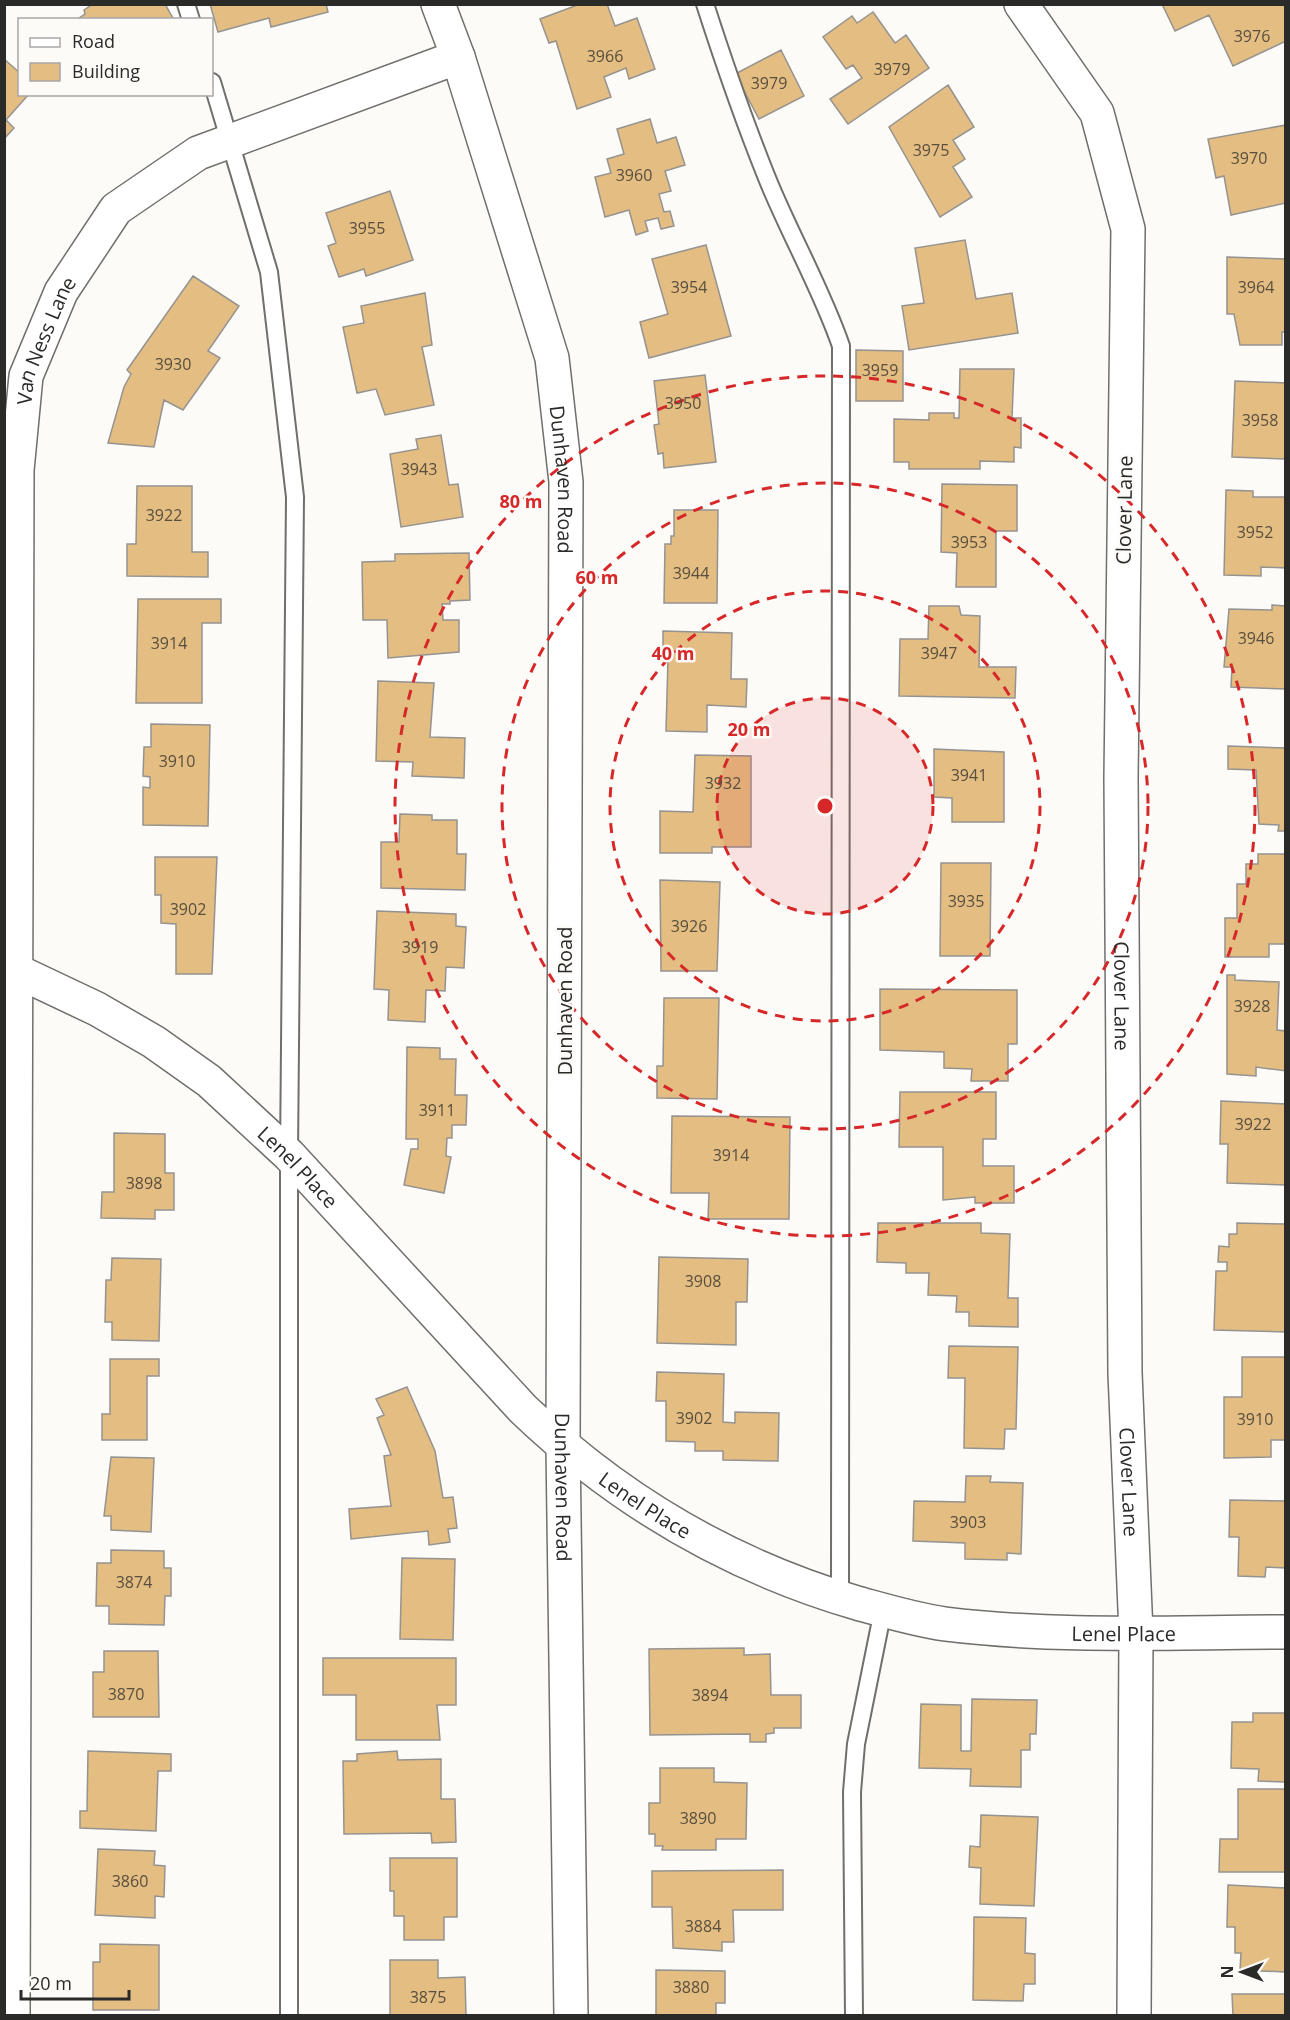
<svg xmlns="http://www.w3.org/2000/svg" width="1290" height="2020" font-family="'Open Sans',sans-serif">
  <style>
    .building { fill: #e4bd82; stroke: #959390; stroke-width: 1.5 }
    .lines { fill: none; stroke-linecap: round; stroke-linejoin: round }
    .service-casing { stroke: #706f6c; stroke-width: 20 }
    .minor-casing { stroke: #706f6c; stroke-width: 36 }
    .service { stroke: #fff; stroke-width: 16 }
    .minor { stroke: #fff; stroke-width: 33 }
    .ring { fill: none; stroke: #d62828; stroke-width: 3; stroke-dasharray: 10 8 }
    .labels { text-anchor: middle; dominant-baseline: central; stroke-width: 5; stroke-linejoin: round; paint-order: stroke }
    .number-label { font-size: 16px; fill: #584f3e }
    .street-label { font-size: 20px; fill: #2a2a28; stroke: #fdfbf8 }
    .centre { fill: #d62828; stroke: #fdfbf8; stroke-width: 3 }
    .ring-label { font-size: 18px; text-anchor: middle; font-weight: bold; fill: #d62828; stroke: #fdfbf8; stroke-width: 5; stroke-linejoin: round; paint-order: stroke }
  </style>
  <rect width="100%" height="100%" fill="#fdfbf8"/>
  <path class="building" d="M93,4H165L174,20H76L85,14L84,10Z
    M210,4H326L328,12L271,27L269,18L218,32Z
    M580,4H607L615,26L637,18L655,69L629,79L626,68L604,77L611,97L577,109L556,41L549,43L540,19Z
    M1162,4H1286V41L1233,66L1209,15L1175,31Z
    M873,12L895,43L906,35L929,68L848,124L830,99L862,78L853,65L846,69L823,37L852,16L857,23Z
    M781,50L804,96L759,119L735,74Z
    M4,59L20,73V94H29L6,120L14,128L4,139Z
    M948,85L974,127L953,140L965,159L953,167L972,197L940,217L889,127Z
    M650,119L657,143L676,137L685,165L665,171L671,191L659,194L664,212L670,211L674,226L661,229L658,218L645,221L648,231L636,235L629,210L605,217L595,177L611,173L607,159L624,154L617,129Z
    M1286,125V203L1231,215L1224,176L1216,178L1208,139Z
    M390,191L413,260L366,276L364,269L339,277L328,246L336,243L326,213Z
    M965,240L976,299L1012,293L1018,333L909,350L902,306L924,303L915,248Z
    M706,245L731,336L649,358L640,322L668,314L652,259Z
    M1227,257L1286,259V332H1282V345H1240L1234,314H1227Z
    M193,276L239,306L208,351L220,358L183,410L164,400L154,447L108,443L124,387L131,374L127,370Z
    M425,293L432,345L422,347L434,405L385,415L376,389L357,393L343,327L364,323L361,306Z
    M856,350L903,351V401H856Z
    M960,369H1014L1012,418H1021V448L1014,447V462L980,461V469H909V462H894V419L929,420V413H954V418H959Z
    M705,375L716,462L664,468L663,453L658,454L654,425L659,424L654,381Z
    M1235,381L1286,383V459L1232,457Z
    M441,435L449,485L458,484L463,517L401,527L390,454L418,449L416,439Z
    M942,484L1017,485V531H996V587H956L957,553L941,552Z
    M137,486H192V552H208V577L127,576V544H136Z
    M1226,490L1253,491V497H1286V568L1261,567V576L1224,575Z
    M674,510H718L717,603H664L665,544H671V536H674Z
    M469,553L470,600L450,601V604H442L443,620H459V652L388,658L387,620H363L362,562L395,561V554Z
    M138,599H221V623H202V703H136Z
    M1272,605L1286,606V689L1231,687L1232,667H1224L1229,609L1272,610Z
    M929,606H959L961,615L980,616L979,667H1016L1015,698L899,696L900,639H928Z
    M663,631L732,633L731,679H747L746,707L707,705V732L666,731L668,659H663Z
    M378,681L434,683L430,737L465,738L464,778L412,776L413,762L376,761Z
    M151,724L210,725L208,826L143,825V787L150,788V777L143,776L144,747H151Z
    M1228,746L1286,748V831H1278L1279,825L1259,824L1256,770L1228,769Z
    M934,749L1004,752V822H952V798L934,797Z
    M695,755L751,756V847H712V853H660V811L693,812Z
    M400,814L432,815V820H457V854H466L465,890L381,888V842H399Z
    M1258,854H1286V944H1269V957H1225V918H1237V884H1246V864H1258Z
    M155,857H217L212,974H176V924L161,923V895H155Z
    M941,863H991L990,956H940Z
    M660,880L720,882L717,971H661Z
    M377,911L456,914V926L466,927L464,968L446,967L445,991L426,990L425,1022L388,1020L389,990L374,989Z
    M1227,975H1235V980L1279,982L1277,1030L1286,1031V1071L1256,1067V1076L1227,1074Z
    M880,989L1017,990V1044H1008V1081H971L972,1069L944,1068V1052L880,1050Z
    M664,998H719L717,1099L657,1098V1066H663Z
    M407,1047L440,1048V1059H456L455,1095H467L466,1125H452V1138H447L446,1156L451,1157L444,1193L404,1185L411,1149H418V1139H406Z
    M900,1092H996V1139H983V1166H1014V1203H975V1197L943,1200V1147H899Z
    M1221,1101L1286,1104V1185L1227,1183L1228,1144H1220Z
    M672,1116L790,1117L789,1219H708L709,1193H671Z
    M114,1133L165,1134V1173H174V1210H155V1219L101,1218L102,1192H114Z
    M878,1223H981V1233L1010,1234L1008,1298H1018V1327L969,1326V1312H956L957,1296L928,1295L929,1273H906V1263L877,1262Z
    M1237,1223L1286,1224V1332L1214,1330L1216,1271H1227V1262H1218L1219,1246L1229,1247V1234H1237Z
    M659,1257L748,1259L747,1302H736V1345L657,1343Z
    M112,1258L161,1259L159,1341L112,1340V1322H105L106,1280H111Z
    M949,1346L1018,1347L1016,1429H1005L1004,1449L964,1448L965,1378H948Z
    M1242,1357H1286V1440H1271V1457L1224,1458V1397H1242Z
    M110,1359H159V1376H147V1440H102V1414H110Z
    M657,1372L724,1374L723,1422L735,1423V1412L779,1413L778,1461L723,1460V1451H695V1442L666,1441V1401H656Z
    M407,1387L435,1451L443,1498L453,1497L457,1528L448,1529L450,1542L429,1545L428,1531L351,1539L349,1509L391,1506L384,1456L391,1455L377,1418L384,1415L376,1399Z
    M111,1457L154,1458L151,1532L111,1530V1516H104Z
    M966,1476H991L990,1482L1023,1483L1021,1554L1007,1553V1560L965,1559V1543L913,1541L914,1501L965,1502Z
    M1230,1500L1286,1501V1568L1266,1567L1265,1577L1238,1576L1239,1537H1229Z
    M111,1550L164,1551V1568H171V1596H165L164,1625L109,1624V1606H96L97,1563H111Z
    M402,1558L455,1559L453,1640L400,1639Z
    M744,1648V1655L770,1654L771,1695H801V1728H774V1733L766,1734V1742H750V1734L650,1735L649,1649Z
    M104,1651H158L159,1717H93V1672H104Z
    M323,1658H456V1705H437L440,1740H356V1695H323Z
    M972,1699L1037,1700L1036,1734H1030V1750H1021V1787L970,1786L971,1769L919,1768L921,1704L961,1705V1751H971Z
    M1253,1713H1286V1782L1258,1781L1259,1769L1231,1768L1232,1722H1253Z
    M88,1751L171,1754V1771H158L156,1831L80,1828V1811H87Z
    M397,1751L398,1760L441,1759V1799H455L456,1842L432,1843L431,1833L344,1834L343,1761H357V1754Z
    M660,1768H714V1782L747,1783L746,1839H716V1850H662L663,1846H655V1834H649V1803H660Z
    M1238,1789H1286V1872H1219L1220,1839H1238Z
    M981,1815L1038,1817L1034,1906L980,1904L981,1868L969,1867L970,1846L980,1847Z
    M98,1849L155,1851L154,1865L165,1866L164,1897L155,1896V1918L95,1915Z
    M390,1858H457V1917H444V1940H404V1916H394V1891H390Z
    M783,1870V1910H733L734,1942H722V1951L673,1948L672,1907H652V1871Z
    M1228,1885L1286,1888L1285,1972L1240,1970L1241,1953H1235V1927H1227Z
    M974,1917L1026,1918L1025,1953L1035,1954V1984H1024L1023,2001L973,2000Z
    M100,1944L159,1945V2010H93V1962H100Z
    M390,1960H438V1978L465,1977L466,2016H390Z
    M656,1970L725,1971V2003H716V2016H656Z
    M1232,1994H1286V2016H1233Z"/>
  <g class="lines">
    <defs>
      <path id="service" d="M186,4L191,20
        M705,4C724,63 744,121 767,178C790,235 821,288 841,346L840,1598
        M212,82L269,272L295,497L289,1155V2016
        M854,2016L852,1792L856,1744L883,1610"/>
      <g id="minor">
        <path id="s1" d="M438,4L458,57L552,358L566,482L563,1447L571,2016"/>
        <path id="s2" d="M1021,4L1097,113L1128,229L1121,778L1125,1373L1136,1633L1134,2016"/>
        <path id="s3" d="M4,965L97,1009L154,1042L209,1081L289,1155L523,1409C618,1500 731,1566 857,1603C886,1611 916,1620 945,1624C1058,1638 1173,1632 1286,1632"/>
        <path id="s4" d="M13,2016L17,470L26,376L61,292L116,209L198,153L458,57"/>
      </g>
    </defs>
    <use href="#service" class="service-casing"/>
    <use href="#minor" class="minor-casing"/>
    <use href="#service" class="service"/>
    <use href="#minor" class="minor"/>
  </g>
  <circle cx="825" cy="806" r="108" fill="#d62828" fill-opacity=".12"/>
  <g class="ring">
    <circle cx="825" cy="806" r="108"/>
    <circle cx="825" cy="806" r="215"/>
    <circle cx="825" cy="806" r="323"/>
    <circle cx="825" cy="806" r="430"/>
  </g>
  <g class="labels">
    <g class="number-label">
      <text x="1252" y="36">3976</text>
      <text x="605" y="56">3966</text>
      <text x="892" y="69">3979</text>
      <text x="769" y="83">3979</text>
      <text x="931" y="150">3975</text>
      <text x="1249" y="158">3970</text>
      <text x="634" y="175">3960</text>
      <text x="367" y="228">3955</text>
      <text x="689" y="287">3954</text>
      <text x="1256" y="287">3964</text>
      <text x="173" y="364">3930</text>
      <text x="880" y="370">3959</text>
      <text x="683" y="403">3950</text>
      <text x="1260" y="420">3958</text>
      <text x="419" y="469">3943</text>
      <text x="164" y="515">3922</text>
      <text x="1255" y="532">3952</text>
      <text x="969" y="542">3953</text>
      <text x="691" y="573">3944</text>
      <text x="1256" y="638">3946</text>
      <text x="169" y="643">3914</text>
      <text x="939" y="653">3947</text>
      <text x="177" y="761">3910</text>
      <text x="969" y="775">3941</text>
      <text x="723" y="783">3932</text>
      <text x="966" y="901">3935</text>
      <text x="188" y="909">3902</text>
      <text x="689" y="926">3926</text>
      <text x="420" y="947">3919</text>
      <text x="1252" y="1006">3928</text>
      <text x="437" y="1110">3911</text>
      <text x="1253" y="1124">3922</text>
      <text x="731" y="1155">3914</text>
      <text x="144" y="1183">3898</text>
      <text x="703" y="1281">3908</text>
      <text x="694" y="1418">3902</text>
      <text x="1255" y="1419">3910</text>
      <text x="968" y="1522">3903</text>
      <text x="134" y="1582">3874</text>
      <text x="126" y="1694">3870</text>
      <text x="710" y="1695">3894</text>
      <text x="698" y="1818">3890</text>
      <text x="130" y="1881">3860</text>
      <text x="703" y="1926">3884</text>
      <text x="691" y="1987">3880</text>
      <text x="428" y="1997">3875</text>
    </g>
    <g class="street-label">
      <text stroke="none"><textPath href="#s4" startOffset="1680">Van Ness Lane</textPath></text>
      <text stroke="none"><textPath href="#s1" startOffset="494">Dunhaven Road</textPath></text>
      <text transform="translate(1124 510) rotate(-89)">Clover Lane</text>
      <text stroke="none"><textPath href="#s2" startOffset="1020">Clover Lane</textPath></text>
      <text transform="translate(564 1001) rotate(-90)">Dunhaven Road</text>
      <text stroke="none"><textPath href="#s3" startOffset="360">Lenel Place</textPath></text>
      <text stroke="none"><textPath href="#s2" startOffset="1506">Clover Lane</textPath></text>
      <text stroke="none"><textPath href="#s1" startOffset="1502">Dunhaven Road</textPath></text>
      <text stroke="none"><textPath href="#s3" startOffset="846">Lenel Place</textPath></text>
      <text stroke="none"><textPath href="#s3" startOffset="1350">Lenel Place</textPath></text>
    </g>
  </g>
  <circle cx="825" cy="806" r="9" class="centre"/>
  <g class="ring-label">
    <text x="521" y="508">80 m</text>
    <text x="597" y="584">60 m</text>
    <text x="673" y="660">40 m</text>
    <text x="749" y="736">20 m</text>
  </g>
  <rect width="1290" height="2020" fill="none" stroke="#2a2a28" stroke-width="12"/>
  <rect x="18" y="18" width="195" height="78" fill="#fdfbf8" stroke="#a9a7a5" stroke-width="1.5"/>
  <rect x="30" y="38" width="30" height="9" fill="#ffffff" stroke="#a9a7a5" stroke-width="1.5"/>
  <text x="72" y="48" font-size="18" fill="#2a2a28">Road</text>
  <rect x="30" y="63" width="30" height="18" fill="#e4bd82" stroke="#a9a7a5" stroke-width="1.5"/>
  <text x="72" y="78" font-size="18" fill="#2a2a28">Building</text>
  <g transform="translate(1242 1972) rotate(270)" stroke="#fdfbf8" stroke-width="4.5" paint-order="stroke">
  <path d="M0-4.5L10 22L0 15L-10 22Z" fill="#2a2a28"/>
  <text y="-9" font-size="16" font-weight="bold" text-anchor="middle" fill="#2a2a28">N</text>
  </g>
  <path d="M21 1990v9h108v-9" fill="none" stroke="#2a2a28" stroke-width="3"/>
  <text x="30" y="1990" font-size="18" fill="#2a2a28" stroke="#fdfbf8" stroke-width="4.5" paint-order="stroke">20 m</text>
</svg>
